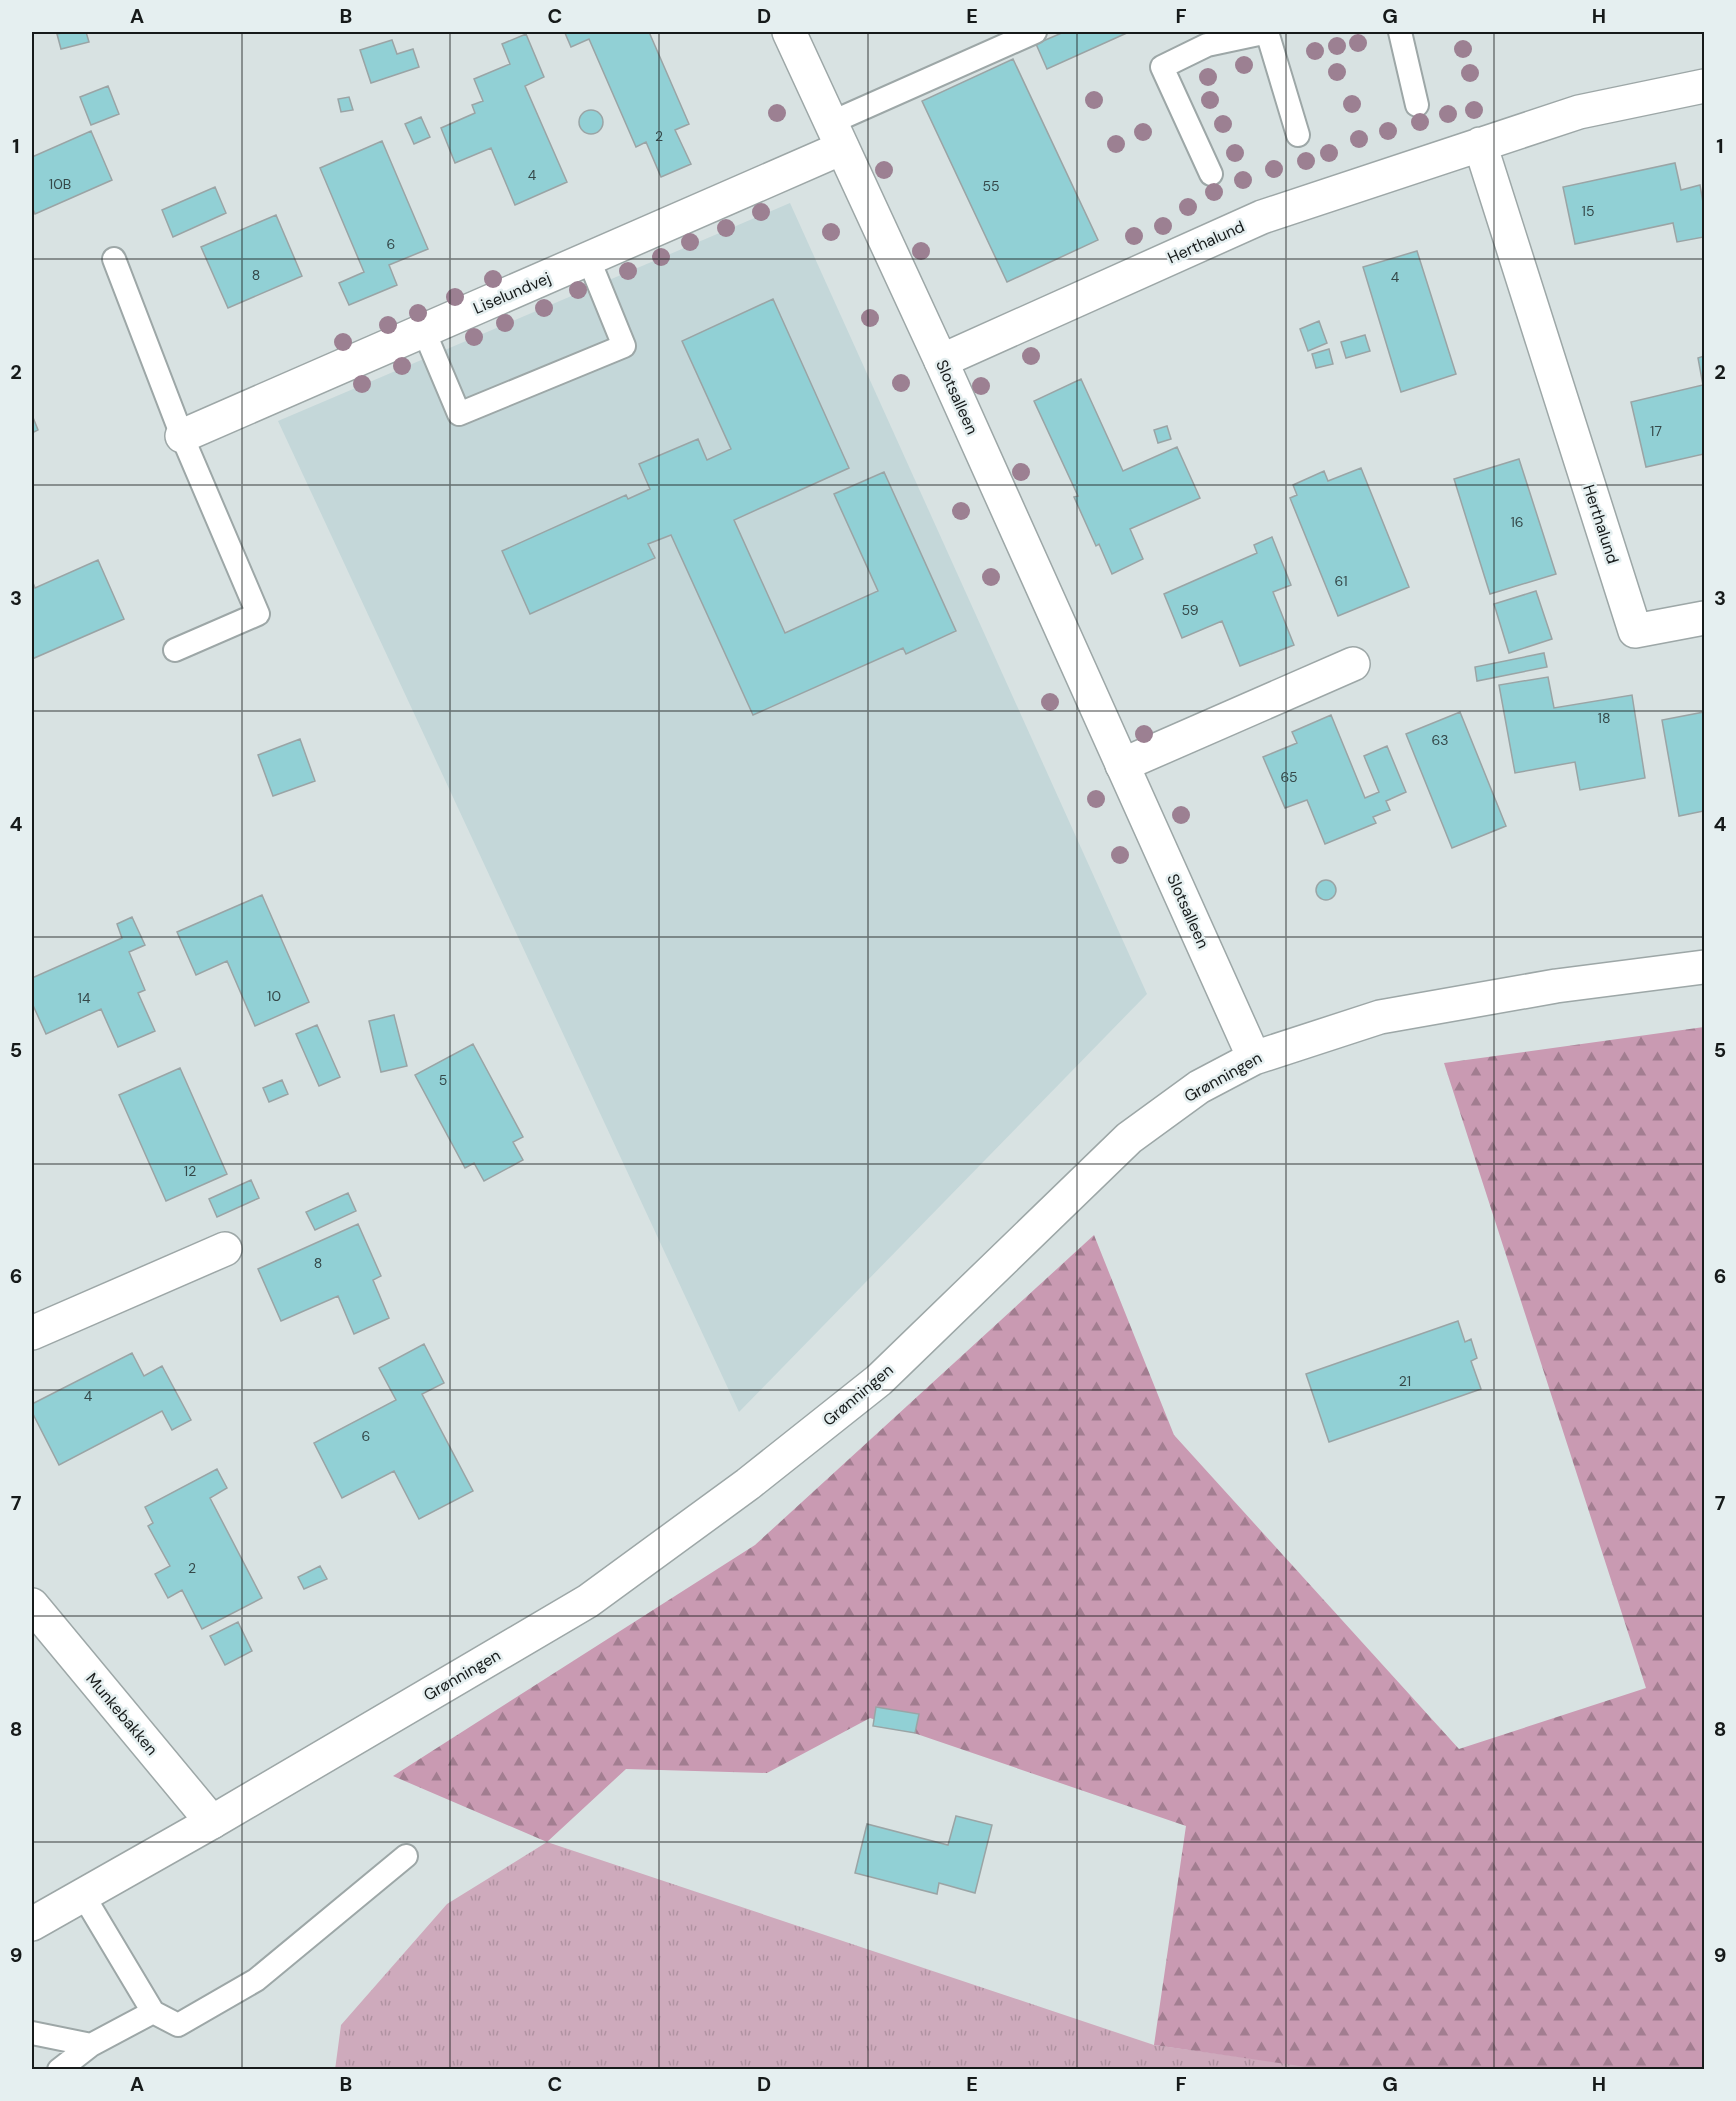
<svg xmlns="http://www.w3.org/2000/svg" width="1736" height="2101" font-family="'DM Sans',sans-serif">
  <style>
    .built { fill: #c4d7d9 }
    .grass { fill: url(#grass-tufts) }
    .forest { fill: url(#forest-firs) }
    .building { fill: #91d0d5; stroke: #9aa4a5; stroke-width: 1.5 }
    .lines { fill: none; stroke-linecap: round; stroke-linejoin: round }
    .lane-casing { stroke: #9da7a7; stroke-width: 26 }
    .street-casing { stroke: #9da7a7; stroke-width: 36 }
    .secondary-casing { stroke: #9da7a7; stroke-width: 36 }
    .lane { stroke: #fff; stroke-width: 22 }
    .street { stroke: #fff; stroke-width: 33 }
    .secondary { stroke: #fff; stroke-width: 33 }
    .tree { fill: #9c8092 }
    .grid { fill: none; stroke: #161a1a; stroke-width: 1.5; stroke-opacity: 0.55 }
    .labels { text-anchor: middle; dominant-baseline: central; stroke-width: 5; stroke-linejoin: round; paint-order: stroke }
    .number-label { font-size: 14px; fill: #354849 }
    .street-label { font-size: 16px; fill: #161a1a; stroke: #e5eff0 }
    .neatline { fill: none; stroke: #161a1a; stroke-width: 2 }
    .grid-label { font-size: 20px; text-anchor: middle; font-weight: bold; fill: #161a1a }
  </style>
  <defs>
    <pattern id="grass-tufts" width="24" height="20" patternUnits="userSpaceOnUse" patternTransform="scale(1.5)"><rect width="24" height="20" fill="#ceaabc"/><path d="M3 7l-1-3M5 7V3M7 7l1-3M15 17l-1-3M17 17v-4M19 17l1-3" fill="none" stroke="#b092a1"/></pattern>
    <pattern id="forest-firs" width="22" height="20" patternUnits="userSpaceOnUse" patternTransform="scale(1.5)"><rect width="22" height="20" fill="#c99ab2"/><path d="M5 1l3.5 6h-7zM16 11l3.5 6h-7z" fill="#a27d90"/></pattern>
  </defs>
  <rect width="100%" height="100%" fill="#d8e2e2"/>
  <path class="built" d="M790,203L1147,994L739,1412L278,421Z"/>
  <path class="grass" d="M547,1842L1154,2045L1328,2069L335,2070L341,2025L447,1904Z"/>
  <path class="forest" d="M1704,1027V2069L1328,2070L1154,2045L1186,1826L870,1718L767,1773L626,1769L547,1842L393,1776L755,1545L1094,1235L1174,1435L1459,1749L1646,1688L1444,1063Z"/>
  <path class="building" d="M67,32H86L89,42L61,49L57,34Z
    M569,32H649L689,124L675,130L691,164L661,177L646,142L636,147L589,39L571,47L565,33Z
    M1064,32H1129L1047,69L1036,44Z
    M526,34L544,77L525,86L567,182L515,205L491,148L455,163L441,128L475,113L472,105L483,101L474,79L510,64L502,44Z
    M392,40L397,54L413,49L419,67L371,83L360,50Z
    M1013,59L1098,240L1007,282L922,101Z
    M108,86L119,114L91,125L80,97Z
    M349,97L353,110L341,112L338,99Z
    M579 122a12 12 0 1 1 24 0a12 12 0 1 1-24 0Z
    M421,117L430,137L414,144L405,124Z
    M91,131L112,180L35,214L32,207V157Z
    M382,141L428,249L389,265L397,285L349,305L339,283L364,272L320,168Z
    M1675,163L1681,190L1700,185L1704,208V237L1677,242L1673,223L1575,244L1563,187Z
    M215,187L226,213L173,237L162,210Z
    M276,215L302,276L228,308L201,247Z
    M1417,251L1456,374L1401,392L1363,267Z
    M773,299L849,468L734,520L785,633L878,591L834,494L884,472L956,631L906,654L903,648L753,715L671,535L648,544L655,558L530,614L502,551L626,495L628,499L650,489L639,464L698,439L707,460L731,449L682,341Z
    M1319,321L1327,343L1308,351L1300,329Z
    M1365,335L1370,351L1346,358L1341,342Z
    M1329,349L1333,364L1316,368L1312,354Z
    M1704,356V454L1646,467L1631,402L1703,385L1698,358Z
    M1081,379L1123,471L1177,447L1200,498L1130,529L1143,559L1112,574L1099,544L1096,546L1074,497L1078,496L1034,401Z
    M32,415L38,430L32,433Z
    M1167,426L1171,439L1158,443L1154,430Z
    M1519,459L1556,574L1490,594L1454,479Z
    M1361,468L1409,587L1338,616L1290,498L1297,495L1293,485L1324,471L1328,481Z
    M1272,537L1291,585L1273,592L1294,645L1240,666L1222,621L1182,638L1164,594L1257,553L1254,545Z
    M98,560L124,619L32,659V580L35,588Z
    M1536,591L1552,639L1509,653L1494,604Z
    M1544,653L1547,667L1477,681L1475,667Z
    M1548,677L1554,708L1632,695L1645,778L1580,790L1575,762L1515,773L1499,685Z
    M1460,712L1506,826L1452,848L1406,734Z
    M1704,712V811L1679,816L1662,720Z
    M1331,715L1365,798L1379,792L1364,756L1387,746L1406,792L1386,801L1390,810L1373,817L1376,823L1325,844L1307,800L1285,808L1263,757L1297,743L1292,732Z
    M300,739L315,781L273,796L258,755Z
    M1316 890a10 10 0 1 1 20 0a10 10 0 1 1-20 0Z
    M262,895L309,1002L255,1026L227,961L196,975L177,932Z
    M132,917L145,945L129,952L145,990L138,993L155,1031L118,1047L101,1009L46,1034L32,1003V978L122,938L117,924Z
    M394,1015L407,1066L381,1072L369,1021Z
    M317,1025L340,1077L319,1086L296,1034Z
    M473,1044L523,1137L513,1142L523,1160L484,1181L474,1163L465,1168L415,1075Z
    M180,1068L227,1174L166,1201L119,1095Z
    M282,1080L288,1094L269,1102L263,1088Z
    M251,1180L259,1198L217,1217L209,1199Z
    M348,1193L356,1211L315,1230L306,1212Z
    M358,1224L381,1276L373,1280L389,1318L354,1334L338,1296L281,1321L258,1269Z
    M1458,1321L1465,1342L1471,1339L1477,1358L1471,1361L1481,1389L1329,1442L1306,1374Z
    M424,1344L444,1383L422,1394L473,1491L419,1519L394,1471L342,1498L314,1443L396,1400L379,1368Z
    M132,1353L144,1376L162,1366L191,1420L172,1430L162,1411L59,1465L32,1412V1404Z
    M217,1469L227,1488L210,1498L262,1598L202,1629L182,1590L168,1598L155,1574L170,1566L148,1526L153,1523L145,1507Z
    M320,1566L327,1579L304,1589L298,1577Z
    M238,1622L252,1651L225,1665L210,1636Z
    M876,1707L919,1714L915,1733L873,1726Z
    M956,1816L992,1825L975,1893L939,1883L937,1894L855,1873L867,1824L948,1845Z"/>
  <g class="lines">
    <defs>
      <path id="lane" d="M1267,32L1298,135
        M1400,32L1417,105
        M830,123L1035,32
        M1211,174L1162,67L1207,45L1268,32
        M114,259L182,436L258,614L175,650
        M424,331L459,414L624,346L589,260
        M83,1895L153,2012L178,2025L256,1980L406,1856
        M32,2033L91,2045
        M59,2070L91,2045L153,2012"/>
      <path id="street" d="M1480,144L1635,631L1704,618
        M941,361L1262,217L1579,112L1704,86
        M182,436L842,148
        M1122,765L1353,664
        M32,1333L225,1249
        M32,1605L212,1822"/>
      <path id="secondary" d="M789,32L941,361L1254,1058
        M32,1924L212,1822L588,1601L748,1484L879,1380L1129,1138L1199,1087L1254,1058L1380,1017L1556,986L1704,967"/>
    </defs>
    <use href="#lane" class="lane-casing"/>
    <use href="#street" class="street-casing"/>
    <use href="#secondary" class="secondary-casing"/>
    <use href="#lane" class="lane"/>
    <use href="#street" class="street"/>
    <use href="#secondary" class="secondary"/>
  </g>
  <g class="tree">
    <circle cx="1358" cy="43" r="9"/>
    <circle cx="1337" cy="46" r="9"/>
    <circle cx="1463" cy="49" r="9"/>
    <circle cx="1315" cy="51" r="9"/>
    <circle cx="1244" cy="65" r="9"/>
    <circle cx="1337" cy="72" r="9"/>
    <circle cx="1470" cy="73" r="9"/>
    <circle cx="1208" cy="77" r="9"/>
    <circle cx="1094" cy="100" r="9"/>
    <circle cx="1210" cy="100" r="9"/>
    <circle cx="1352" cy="104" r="9"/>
    <circle cx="1474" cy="110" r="9"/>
    <circle cx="777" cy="113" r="9"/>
    <circle cx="1448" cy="114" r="9"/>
    <circle cx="1420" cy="122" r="9"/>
    <circle cx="1223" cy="124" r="9"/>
    <circle cx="1388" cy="131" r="9"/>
    <circle cx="1143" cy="132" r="9"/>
    <circle cx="1359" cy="139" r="9"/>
    <circle cx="1116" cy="144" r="9"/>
    <circle cx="1235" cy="153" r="9"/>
    <circle cx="1329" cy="153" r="9"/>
    <circle cx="1306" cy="161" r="9"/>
    <circle cx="1274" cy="169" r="9"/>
    <circle cx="884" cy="170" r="9"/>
    <circle cx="1243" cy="180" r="9"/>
    <circle cx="1214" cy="192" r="9"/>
    <circle cx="1188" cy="207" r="9"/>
    <circle cx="761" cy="212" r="9"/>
    <circle cx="1163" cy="226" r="9"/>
    <circle cx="726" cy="228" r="9"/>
    <circle cx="831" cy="232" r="9"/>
    <circle cx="1134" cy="236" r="9"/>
    <circle cx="690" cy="242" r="9"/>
    <circle cx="921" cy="251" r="9"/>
    <circle cx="661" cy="257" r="9"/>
    <circle cx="628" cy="271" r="9"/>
    <circle cx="493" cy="279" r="9"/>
    <circle cx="578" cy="290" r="9"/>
    <circle cx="455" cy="297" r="9"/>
    <circle cx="544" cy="308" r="9"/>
    <circle cx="418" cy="313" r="9"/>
    <circle cx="870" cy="318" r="9"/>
    <circle cx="505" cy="323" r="9"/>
    <circle cx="388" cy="325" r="9"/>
    <circle cx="474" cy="337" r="9"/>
    <circle cx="343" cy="342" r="9"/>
    <circle cx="1031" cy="356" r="9"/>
    <circle cx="402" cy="366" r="9"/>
    <circle cx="901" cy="383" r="9"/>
    <circle cx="362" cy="384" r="9"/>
    <circle cx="981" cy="386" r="9"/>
    <circle cx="1021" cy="472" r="9"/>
    <circle cx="961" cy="511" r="9"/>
    <circle cx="991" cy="577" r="9"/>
    <circle cx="1050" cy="702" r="9"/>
    <circle cx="1144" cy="734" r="9"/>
    <circle cx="1096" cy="799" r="9"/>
    <circle cx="1181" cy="815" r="9"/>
    <circle cx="1120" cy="855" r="9"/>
  </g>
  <path class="grid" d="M242,32V2070M450,32V2070M659,32V2070M868,32V2070M1077,32V2070M1286,32V2070M1494,32V2070M32,259H1704M32,485H1704M32,711H1704M32,937H1704M32,1164H1704M32,1390H1704M32,1616H1704M32,1842H1704"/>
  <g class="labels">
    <g class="number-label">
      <text x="659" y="136">2</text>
      <text x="532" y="175">4</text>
      <text x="60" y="184">10B</text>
      <text x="991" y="186">55</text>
      <text x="1588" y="211">15</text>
      <text x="391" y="244">6</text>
      <text x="256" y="275">8</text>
      <text x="1395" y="277">4</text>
      <text x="1656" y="431">17</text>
      <text x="1517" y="522">16</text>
      <text x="1341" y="581">61</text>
      <text x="1190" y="610">59</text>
      <text x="1604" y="718">18</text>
      <text x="1440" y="740">63</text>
      <text x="1289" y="777">65</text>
      <text x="274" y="996">10</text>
      <text x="84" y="998">14</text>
      <text x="443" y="1080">5</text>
      <text x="190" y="1171">12</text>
      <text x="318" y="1263">8</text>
      <text x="1405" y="1381">21</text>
      <text x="88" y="1396">4</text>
      <text x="366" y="1436">6</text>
      <text x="192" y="1568">2</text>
    </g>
    <g class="street-label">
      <text transform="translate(1206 242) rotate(-24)">Herthalund</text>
      <text transform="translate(512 293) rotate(-23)">Liselundvej</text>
      <text transform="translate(957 397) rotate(66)">Slotsalleen</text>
      <text transform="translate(1601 524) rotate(72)">Herthalund</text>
      <text transform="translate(1188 911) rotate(66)">Slotsalleen</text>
      <text transform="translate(1223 1077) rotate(-29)">Grønningen</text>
      <text transform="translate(858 1395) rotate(-40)">Grønningen</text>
      <text transform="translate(462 1675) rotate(-30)">Grønningen</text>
      <text transform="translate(122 1714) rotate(50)">Munkebakken</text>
    </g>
  </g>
  <rect width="1736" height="2101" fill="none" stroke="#e5eff0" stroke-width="66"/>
  <rect x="33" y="33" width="1670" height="2035" class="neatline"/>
  <g class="grid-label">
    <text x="137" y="23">A</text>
    <text x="346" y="23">B</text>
    <text x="555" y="23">C</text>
    <text x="764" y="23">D</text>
    <text x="972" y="23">E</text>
    <text x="1181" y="23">F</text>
    <text x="1390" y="23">G</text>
    <text x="1599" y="23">H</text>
    <text x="16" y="153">1</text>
    <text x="1720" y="153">1</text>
    <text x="16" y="379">2</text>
    <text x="1720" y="379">2</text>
    <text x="16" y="605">3</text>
    <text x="1720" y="605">3</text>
    <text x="16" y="831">4</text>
    <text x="1720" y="831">4</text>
    <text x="16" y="1057">5</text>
    <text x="1720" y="1057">5</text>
    <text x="16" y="1283">6</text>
    <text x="1720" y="1283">6</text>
    <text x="16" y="1510">7</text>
    <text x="1720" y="1510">7</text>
    <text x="16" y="1736">8</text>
    <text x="1720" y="1736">8</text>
    <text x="16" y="1962">9</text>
    <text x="1720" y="1962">9</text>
    <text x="137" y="2091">A</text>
    <text x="346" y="2091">B</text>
    <text x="555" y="2091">C</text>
    <text x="764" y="2091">D</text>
    <text x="972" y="2091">E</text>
    <text x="1181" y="2091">F</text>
    <text x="1390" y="2091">G</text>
    <text x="1599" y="2091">H</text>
  </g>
</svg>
